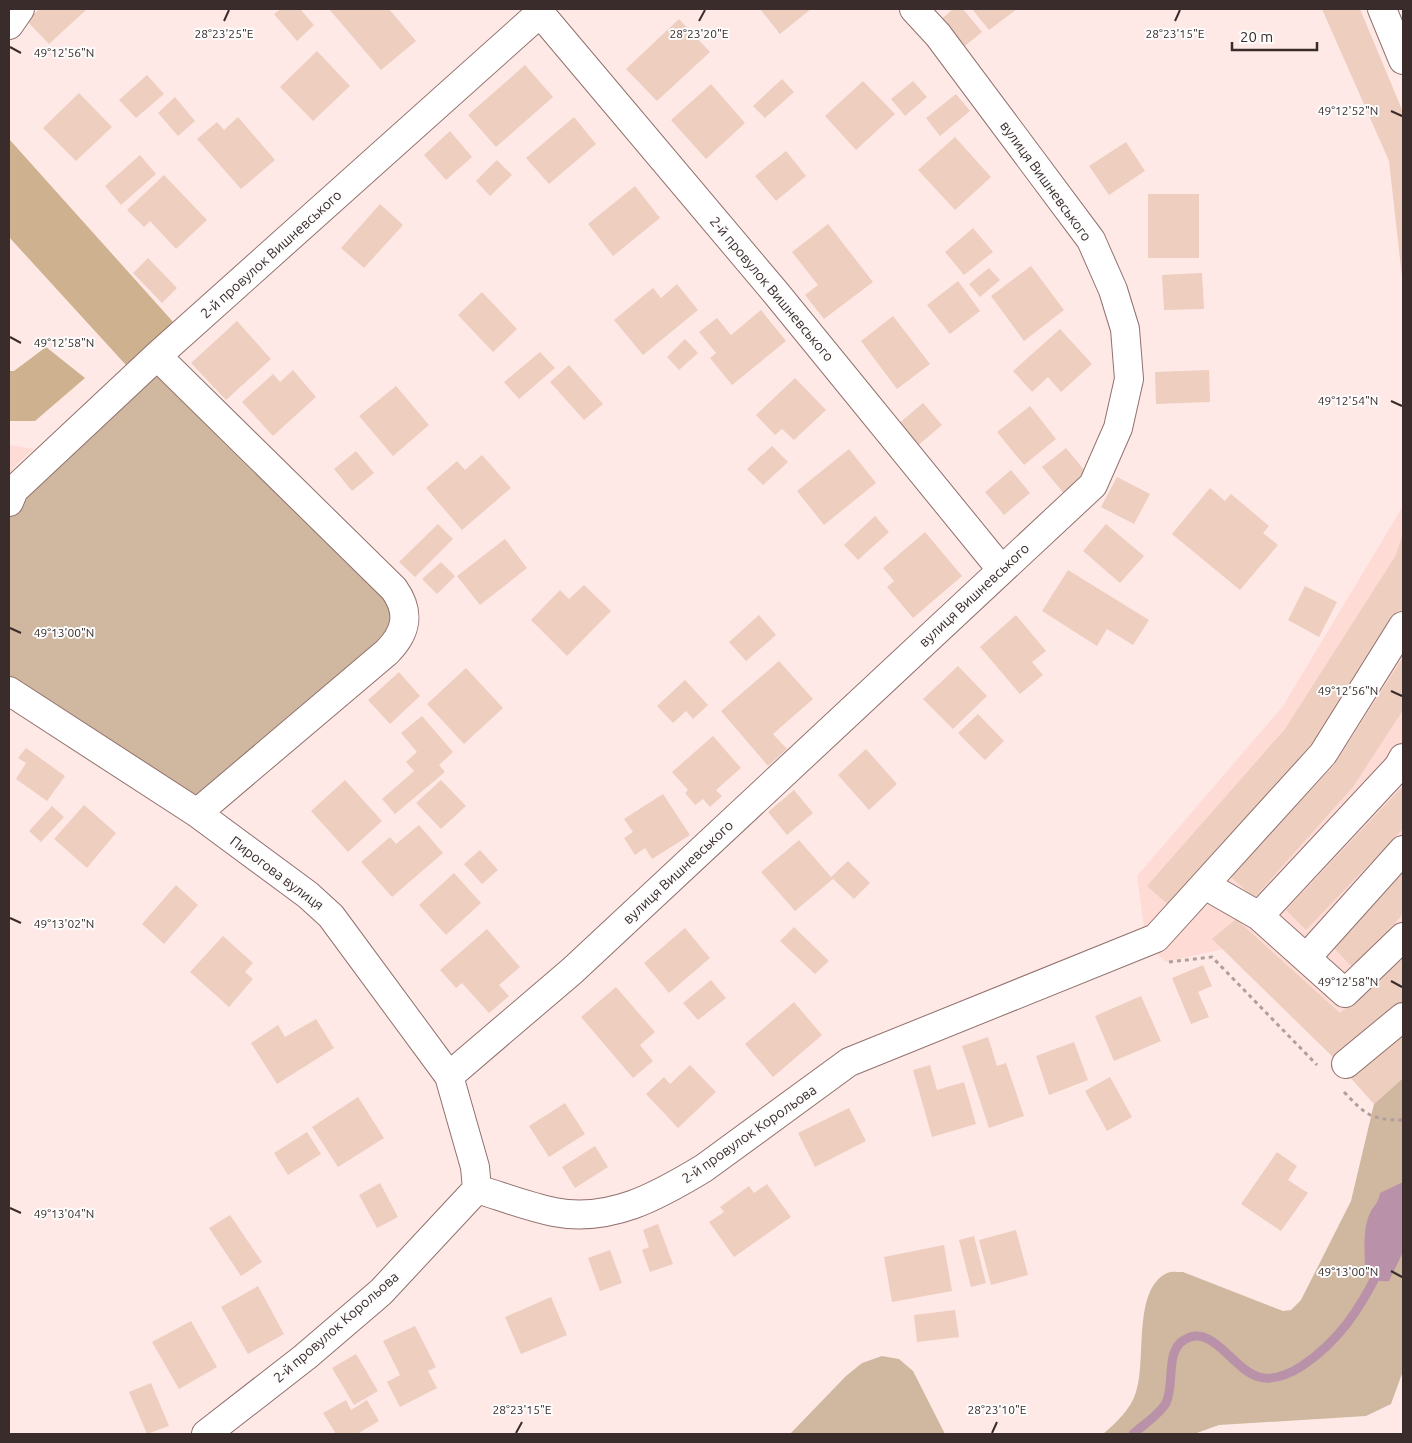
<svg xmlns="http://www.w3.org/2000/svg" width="1412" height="1443" font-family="Ubuntu,sans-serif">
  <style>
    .built { fill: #ffdbd6 }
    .green { fill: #cfb89f }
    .forest { fill: #ceb18e }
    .water { fill: #b991a9 }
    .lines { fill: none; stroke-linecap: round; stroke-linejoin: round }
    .stream { stroke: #b991a9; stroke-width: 9 }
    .building { fill: #edcebf }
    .minor-casing { stroke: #91716d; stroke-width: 30 }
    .path { stroke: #b19f9c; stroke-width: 3; stroke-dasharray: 4 4; stroke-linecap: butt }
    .minor { stroke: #fff; stroke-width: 28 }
    .ticks { fill: none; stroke: #392c2a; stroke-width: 2 }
    .labels { text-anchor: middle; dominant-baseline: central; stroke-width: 4; stroke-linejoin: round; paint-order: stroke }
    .street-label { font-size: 14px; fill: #392c2a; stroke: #fcfcfc }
    .ticks-label { font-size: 12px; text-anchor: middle; fill: #392c2a; stroke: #fcfcfc; stroke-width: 4; stroke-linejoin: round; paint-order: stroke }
  </style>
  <rect width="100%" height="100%" fill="#ffe9e6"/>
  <path class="built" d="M9,445L34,449L16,465L9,475Z
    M1403,506V1078L1374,1104L1335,1059L1223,949L1166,962L1146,942L1137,876L1283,706Z"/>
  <path class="green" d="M157,356L406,619L197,813L9,691V502Z
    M1403,1078V1371L1391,1404L1366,1416L1219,1425L1194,1434H1103C1116,1423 1131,1409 1136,1392C1147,1360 1132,1290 1167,1273C1171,1271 1178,1272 1183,1272L1283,1311L1291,1310L1301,1300L1351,1201L1374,1104Z
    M882,1356L899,1359L913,1371L945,1434H790L846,1376L862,1363Z"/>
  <path class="forest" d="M9,139L183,333L136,376L9,237Z
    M46,347L85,378L35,421H9V371H14Z"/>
  <path class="water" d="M1403,1182V1252L1389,1281C1379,1282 1371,1280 1365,1272C1365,1254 1362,1230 1370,1213C1374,1205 1378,1204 1380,1193Z"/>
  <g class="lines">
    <path class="stream" d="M1133,1434C1143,1425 1159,1415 1166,1403C1175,1385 1165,1351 1184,1340C1212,1322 1233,1370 1259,1377C1274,1381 1291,1373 1302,1366C1339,1341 1360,1309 1379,1270"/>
  </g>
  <path class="building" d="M39,9H87L49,44L27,21Z
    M281,9H300L314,25L297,41L274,14Z
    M329,9H389L416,41L381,70Z
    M760,9H811L780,34Z
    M953,9H963L982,32L961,49L939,21Z
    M972,9H1017L989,30Z
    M1322,9H1360L1403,112V286L1389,161Z
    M679,19L710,52L657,101L626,69Z
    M317,51L350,86L313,121L280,87Z
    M525,65L553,97L496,147L468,115Z
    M147,75L164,94L136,118L119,100Z
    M782,79L794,92L765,118L753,106Z
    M863,81L895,114L856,150L825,116Z
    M913,81L927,97L905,116L891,99Z
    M711,84L745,123L706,159L671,120Z
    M79,93L112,127L76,161L43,128Z
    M956,94L970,111L940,136L926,118Z
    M175,97L195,121L178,136L158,113Z
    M238,117L275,160L241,189L197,139L217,122L224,130Z
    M574,117L596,144L549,184L526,158Z
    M450,131L472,157L446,180L424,155Z
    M955,137L991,177L955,210L918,170Z
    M1126,142L1145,171L1109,195L1089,166Z
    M786,151L806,176L776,201L755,176Z
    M140,155L156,174L121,205L105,186Z
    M497,160L512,175L490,196L476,181Z
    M164,175L207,220L176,249L150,221L144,227L127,210Z
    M635,186L660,218L613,256L588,224Z
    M1148,194H1199V258H1148Z
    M380,204L403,225L364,268L341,248Z
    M828,224L873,282L824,319L805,295L818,285L792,252Z
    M973,228L993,252L964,275L945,252Z
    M148,258L177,288L162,303L133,273Z
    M1031,266L1064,310L1024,341L991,296Z
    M989,268L1000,280L980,297L969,284Z
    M1202,273L1204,309L1164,310L1162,275Z
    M958,281L980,311L950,334L927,305Z
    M677,284L698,310L643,355L614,320L653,288L661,298Z
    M482,292L517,329L493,352L458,315Z
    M761,310L786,341L732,385L710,358L716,353L699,332L717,318L731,335Z
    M893,316L930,364L897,389L861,341Z
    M237,321L271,359L226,400L191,363Z
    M1060,329L1092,364L1061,392L1048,377L1032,392L1013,371Z
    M685,339L698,353L679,370L667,357Z
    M540,352L555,368L519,399L504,382Z
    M569,365L603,404L584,420L550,382Z
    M293,370L316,397L273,436L242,402L273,374L280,382Z
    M1209,370L1210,402L1156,404L1155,372Z
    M795,378L826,410L794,440L782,429L775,435L756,415Z
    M396,386L429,425L393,456L359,416Z
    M923,403L942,425L916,447L897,425Z
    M1030,406L1056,439L1024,465L997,432Z
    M772,446L788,462L763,485L747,469Z
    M1066,448L1090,477L1066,496L1042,467Z
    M849,449L876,483L824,525L797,491Z
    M356,451L374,473L352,491L334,469Z
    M482,455L511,488L462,530L426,488L457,461L465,470Z
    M1011,470L1030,493L1004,515L985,492Z
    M1117,477L1150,494L1134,524L1101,507Z
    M1210,488L1225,501L1231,494L1269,526L1263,533L1278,545L1240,590L1172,534Z
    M875,516L889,532L858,560L844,545Z
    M438,524L453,539L415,577L399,562Z
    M1106,524L1144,556L1120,583L1083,551Z
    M925,532L962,576L913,618L887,587L894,581L883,568Z
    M1403,533V609L1314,749L1174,910L1147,886L1285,729L1396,555Z
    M505,539L527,568L480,605L457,576Z
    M441,562L455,576L437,594L422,579Z
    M1068,570L1149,620L1133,645L1107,629L1097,646L1042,611Z
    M584,585L611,611L567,656L531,620L560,590L569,599Z
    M1305,586L1337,602L1319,637L1288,620Z
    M759,615L776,635L746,661L729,642Z
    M1016,615L1046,651L1032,662L1043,675L1020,694L980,647Z
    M1403,657V710L1353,787L1254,898L1230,876L1335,764Z
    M779,661L813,699L773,734L787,749L768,766L721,711Z
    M958,666L987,696L953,729L923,699Z
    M466,668L503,708L464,744L427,704Z
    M399,672L420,696L390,724L368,700Z
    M685,680L708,705L693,719L686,711L673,723L657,706Z
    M978,714L1004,741L985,760L958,733Z
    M422,716L453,752L439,765L445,772L395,814L382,799L414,771L406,762L417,752L401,733Z
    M713,736L741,768L716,790L722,796L710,807L703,799L695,805L685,793L688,790L672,772Z
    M26,748L65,776L47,801L16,779L26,763L18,758Z
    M866,749L897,784L869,810L838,775Z
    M345,780L382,821L348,852L311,811Z
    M441,780L466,806L441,829L416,803Z
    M1403,786V829L1306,930L1286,910Z
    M794,790L813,813L787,835L768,812Z
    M663,794L690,835L652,859L645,848L635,855L624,838L633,832L624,819Z
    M84,805L116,833L87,868L54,839Z
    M52,806L64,817L41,842L29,831Z
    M419,825L443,853L392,897L361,862L390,837L396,844Z
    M799,840L831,877L848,861L870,883L854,899L833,879L795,911L761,872Z
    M480,850L498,870L482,884L464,864Z
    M1403,868V914L1353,968L1331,945Z
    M454,873L481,903L446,935L419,905Z
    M176,885L198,905L164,944L142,924Z
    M1236,919L1340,1013L1403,959V1002L1335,1059L1212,939Z
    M794,927L829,961L815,974L780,941Z
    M685,928L710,958L669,993L644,963Z
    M487,929L520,967L499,985L509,996L489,1013L462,983L456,988L440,970Z
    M223,936L253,963L245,972L253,979L229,1007L190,972Z
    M1203,965L1212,986L1198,992L1209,1017L1191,1024L1172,978Z
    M711,980L726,998L698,1020L683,1003Z
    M616,987L655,1032L640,1045L653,1061L633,1078L581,1017Z
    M1141,996L1161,1041L1114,1061L1095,1016Z
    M794,1002L822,1035L773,1077L745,1044Z
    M316,1019L334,1048L277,1084L251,1043L278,1025L285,1037Z
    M1403,1033V1078L1374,1104L1349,1076Z
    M988,1037L997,1066L1006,1063L1024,1116L989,1128L962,1046Z
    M1074,1042L1088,1080L1049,1095L1036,1056Z
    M690,1065L716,1092L678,1128L646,1094L664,1077L670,1084Z
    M930,1065L937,1090L964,1082L976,1124L932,1137L913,1070Z
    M1110,1077L1132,1117L1107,1131L1085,1091Z
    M358,1097L384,1138L338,1167L312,1127Z
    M565,1103L585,1134L549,1157L529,1126Z
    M849,1108L866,1141L815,1167L798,1133Z
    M307,1132L321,1154L288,1175L274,1153Z
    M595,1146L608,1167L575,1188L562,1167Z
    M1277,1152L1297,1166L1288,1180L1308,1193L1281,1231L1241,1204Z
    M380,1183L398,1217L377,1228L359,1195Z
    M767,1184L791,1217L734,1257L709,1222L724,1212L720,1207L749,1186L754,1193Z
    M230,1215L262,1262L241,1276L209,1228Z
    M658,1224L673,1264L650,1272L642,1250L649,1247L643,1230Z
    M1016,1230L1028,1275L991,1285L979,1240Z
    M974,1236L986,1283L971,1287L959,1240Z
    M944,1245L952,1291L892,1302L884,1257Z
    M610,1250L622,1283L600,1291L588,1258Z
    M258,1286L284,1334L248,1354L221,1307Z
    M551,1297L567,1335L521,1354L505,1317Z
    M955,1310L959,1337L917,1342L914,1315Z
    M191,1321L217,1367L179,1389L152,1342Z
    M415,1326L436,1367L428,1371L437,1388L400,1407L387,1382L400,1375L383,1341Z
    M356,1354L378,1391L354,1405L332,1368Z
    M151,1383L169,1426L147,1434L129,1392Z
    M346,1400L351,1410L367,1400L379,1421L357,1434H336L323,1413Z"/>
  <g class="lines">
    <defs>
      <path id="minor" d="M538,9L540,13L776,293L1001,569
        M1382,9L1403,60
        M9,25L20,9
        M157,356L394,589C411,613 406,633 387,652L197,813
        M9,502L14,490L157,356L540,13
        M9,691L197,813L308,895L331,916L449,1076L475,1167L477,1189
        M1205,885L1259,916L1345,993L1403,937
        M1259,916L1398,767L1403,758
        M1307,957L1403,850
        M1346,1064L1403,1017
        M449,1076L572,971L1093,485L1118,428L1129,379L1125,329L1113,290L1091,240L938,35L914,9
        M206,1434L305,1357L381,1292L477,1189C503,1197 529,1207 554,1212C610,1223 658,1196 704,1168L849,1062L1156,938L1323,754L1403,626"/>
    </defs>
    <use href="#minor" class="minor-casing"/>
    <path class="path" d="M1169,962L1212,957L1317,1065
      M1344,1092C1366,1115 1371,1120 1403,1120"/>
    <use href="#minor" class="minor"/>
  </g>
  <path class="ticks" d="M224,21L229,10M699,21L705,10M1175,21L1180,10M10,47L21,53M1391,111L1402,116M10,337L21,343M1391,401L1402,406M10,628L21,633M1391,691L1402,696M10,918L21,923M1391,981L1402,987M10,1208L21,1213M1391,1271L1402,1277M516,1433L522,1422M992,1433L997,1422"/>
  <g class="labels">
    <g class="street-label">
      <text transform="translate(1046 181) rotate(54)">вулиця Вишневського</text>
      <text transform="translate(271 254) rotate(-42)">2-й провулок Вишневського</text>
      <text transform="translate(772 289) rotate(50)">2-й провулок Вишневського</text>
      <text transform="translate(974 595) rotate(-43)">вулиця Вишневського</text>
      <text transform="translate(678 872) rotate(-43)">вулиця Вишневського</text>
      <text transform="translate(277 873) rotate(37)">Пирогова вулиця</text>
      <text transform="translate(749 1134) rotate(-35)">2-й провулок Корольова</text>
      <text transform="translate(336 1327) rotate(-41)">2-й провулок Корольова</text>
    </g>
  </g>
  <g class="ticks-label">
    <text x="224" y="38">28°23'25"E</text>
    <text x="699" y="38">28°23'20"E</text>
    <text x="1175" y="38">28°23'15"E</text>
    <text x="64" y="57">49°12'56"N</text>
    <text x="1348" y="115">49°12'52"N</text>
    <text x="64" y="347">49°12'58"N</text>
    <text x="1348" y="405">49°12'54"N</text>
    <text x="64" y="637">49°13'00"N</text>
    <text x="1348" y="695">49°12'56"N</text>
    <text x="64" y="928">49°13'02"N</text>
    <text x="1348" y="986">49°12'58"N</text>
    <text x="64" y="1218">49°13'04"N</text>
    <text x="1348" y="1276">49°13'00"N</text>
    <text x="522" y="1414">28°23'15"E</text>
    <text x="997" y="1414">28°23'10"E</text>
  </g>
  <rect width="1412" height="1443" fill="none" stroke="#392c2a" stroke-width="20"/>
  <path d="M1232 42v8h85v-8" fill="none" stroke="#392c2a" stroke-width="2.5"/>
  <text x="1240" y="42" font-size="15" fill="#392c2a" stroke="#fcfcfc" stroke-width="4" paint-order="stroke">20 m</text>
</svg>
